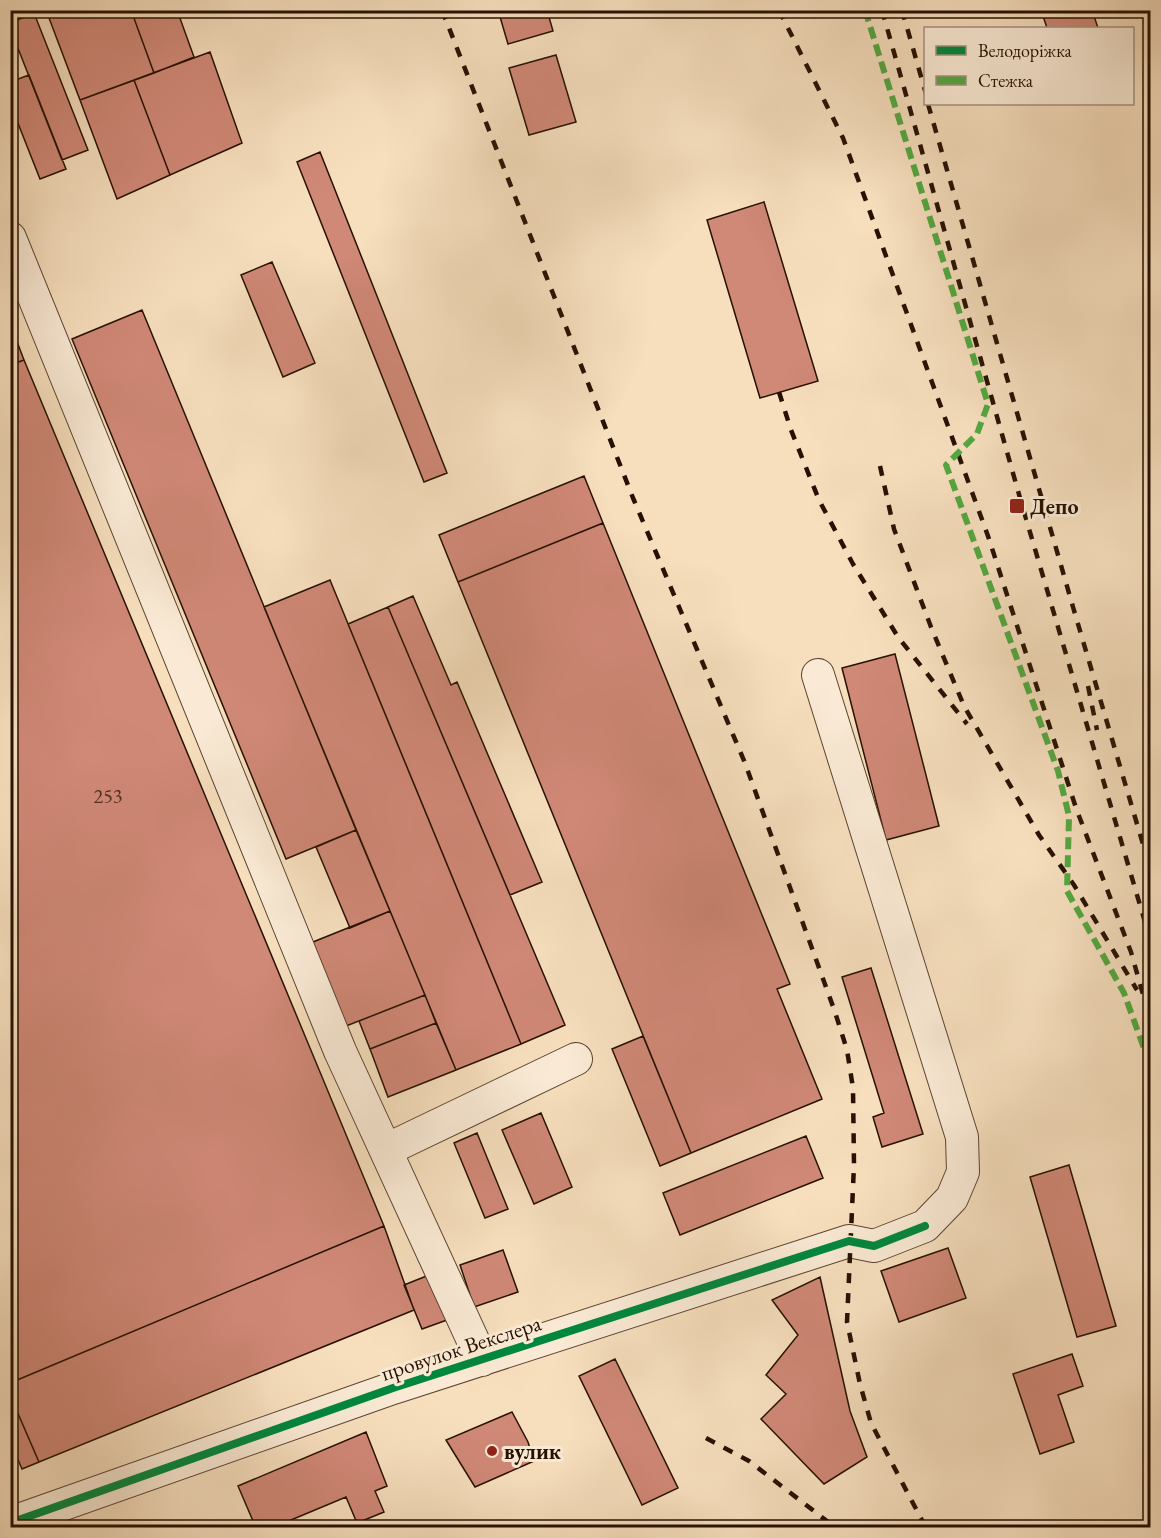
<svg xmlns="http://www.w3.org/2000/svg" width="1161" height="1538" font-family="'EB Garamond',serif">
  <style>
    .building { fill: #d08877; stroke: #261101; stroke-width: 1.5 }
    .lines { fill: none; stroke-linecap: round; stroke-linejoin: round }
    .minor-casing { stroke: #5a4430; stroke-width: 34 }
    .minor { stroke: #faead5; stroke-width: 32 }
    .rail { stroke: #261101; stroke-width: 4.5; stroke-dasharray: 10 10; stroke-linecap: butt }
    .quiet { stroke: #53a840; stroke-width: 6; stroke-dasharray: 12 6; stroke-linecap: butt }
    .cycleway-casing { stroke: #faead5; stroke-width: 11 }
    .cycleway { stroke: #00873e; stroke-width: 8 }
    .poi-dot { fill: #8f2418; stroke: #faead5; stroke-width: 2 }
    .labels { text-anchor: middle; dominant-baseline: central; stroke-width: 6; stroke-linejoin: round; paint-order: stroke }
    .number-label { font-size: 20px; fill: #502f1e }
    .poi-label { font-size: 22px; font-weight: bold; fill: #261101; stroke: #faead5; text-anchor: start }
    .street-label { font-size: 22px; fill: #261101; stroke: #faead5 }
  </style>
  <rect width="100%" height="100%" fill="#f7dfbe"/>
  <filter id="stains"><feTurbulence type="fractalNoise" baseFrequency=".00333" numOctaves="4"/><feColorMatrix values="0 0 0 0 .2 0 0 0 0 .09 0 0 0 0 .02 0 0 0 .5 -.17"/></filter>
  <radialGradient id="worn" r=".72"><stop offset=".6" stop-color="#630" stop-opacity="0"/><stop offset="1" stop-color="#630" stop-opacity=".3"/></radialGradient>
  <path class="building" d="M46,10H131L154,73L80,100Z
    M131,10H177L194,57L154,73Z
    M498,10H547L553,31L508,44Z
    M1041,10H1092L1098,28H1047Z
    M34,13L88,150L62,160L10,28V23Z
    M210,52L242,143L170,175L134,80Z
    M556,55L576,122L529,135L509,68Z
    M29,75L66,169L40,179L10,103V82Z
    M134,80L170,175L117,199L80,100Z
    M320,152L447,473L424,482L297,162Z
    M764,202L818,381L760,398L707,220Z
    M272,262L315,363L283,377L241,275Z
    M142,310L356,830L286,859L72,339Z
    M10,323L24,360L10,365Z
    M24,360L384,1226L10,1383V365Z
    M584,476L603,523L458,582L439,535Z
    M603,523L790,984L777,989L822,1099L691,1153L458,582Z
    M330,580L521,1044L456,1070L264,607Z
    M413,596L451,685L457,682L542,882L510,895L388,607Z
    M388,607L565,1025L521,1044L348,624Z
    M895,654L939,826L886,840L842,668Z
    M356,830L390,911L350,928L316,847Z
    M390,911L425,995L341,1028L308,944Z
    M871,968L923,1134L882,1147L873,1117L884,1113L842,977Z
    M425,995L436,1023L370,1049L359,1021Z
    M436,1023L456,1070L388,1097L370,1049Z
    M643,1036L691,1153L660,1166L612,1049Z
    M541,1113L572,1187L534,1204L502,1130Z
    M477,1133L508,1209L485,1218L454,1143Z
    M806,1136L823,1178L680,1235L663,1193Z
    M1069,1165L1116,1326L1077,1337L1030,1177Z
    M384,1226L414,1310L39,1462L10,1395V1383Z
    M948,1248L966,1298L899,1322L881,1271Z
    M503,1250L518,1292L474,1307L460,1265Z
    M429,1275L447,1320L422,1329L404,1285Z
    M820,1277L850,1411L867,1457L824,1484L761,1419L786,1394L766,1375L798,1335L772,1300Z
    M1072,1354L1083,1386L1058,1395L1074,1442L1040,1454L1013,1374Z
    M615,1359L678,1488L642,1505L579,1376Z
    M10,1395L39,1462L22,1469L10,1441Z
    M512,1412L528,1442L534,1461L475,1487L446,1440Z
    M366,1432L387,1486L375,1491L384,1512L357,1523L346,1497L291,1520L293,1526L289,1528H256L238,1486Z"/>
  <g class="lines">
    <defs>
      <path id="minor" d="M10,238L340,1051L482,1360
        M386,1150L576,1059
        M10,1523L393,1388L849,1241L874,1246L925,1226L952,1198L963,1172L962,1137L818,675"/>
    </defs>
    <use href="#minor" class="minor-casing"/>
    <use href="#minor" class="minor"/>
    <path class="rail" d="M442,10L633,498L745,763L835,1012L847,1050L853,1088L854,1165L847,1322L860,1384L871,1423L926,1528
      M779,10L843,138L988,536L1076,808L1131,952L1150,1019
      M882,10L1022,505L1150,939
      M902,10L926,94
      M928,104L1073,607L1150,868
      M779,392L791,430L819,500L853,564L898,637L967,724
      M880,466L894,529L931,627L964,706L1039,835L1074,885L1137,990
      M1088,686L1097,730
      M706,1438L749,1461L836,1528"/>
    <path class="quiet" d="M865,10L988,404L977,434L946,465L1058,771L1069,816L1067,891L1124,993L1150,1065"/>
    <defs>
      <path id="cycleway" d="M10,1523L393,1388L849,1241L874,1246L925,1226"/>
    </defs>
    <use href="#cycleway" class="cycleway-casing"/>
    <use href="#cycleway" class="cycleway"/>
  </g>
  <g class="poi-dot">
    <rect x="1009" y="498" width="16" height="16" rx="3"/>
    <circle cx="492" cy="1451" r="6"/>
  </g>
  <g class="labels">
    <g class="number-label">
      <text x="108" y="796">253</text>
    </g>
    <g class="poi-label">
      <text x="1030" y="506">Депо</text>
      <text x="504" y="1451">вулик</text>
    </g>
    <g class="street-label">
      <text transform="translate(461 1348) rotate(-18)">провулок Векслера</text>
    </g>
  </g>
  <rect width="1161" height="1538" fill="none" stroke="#f7dfbe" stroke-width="36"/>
  <rect x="12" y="12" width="1137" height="1514" fill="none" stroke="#261101" stroke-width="3"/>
  <rect x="18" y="18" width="1125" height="1502" fill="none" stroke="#261101" stroke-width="1.5"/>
  <rect x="924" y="27" width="210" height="78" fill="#faead5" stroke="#a59380" stroke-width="1.5"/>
  <rect x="936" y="46" width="30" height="9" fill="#00873e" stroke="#a59380" stroke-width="1.5"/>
  <text x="978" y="57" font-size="18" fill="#261101">Велодоріжка</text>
  <rect x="936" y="76" width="30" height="9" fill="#53a840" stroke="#a59380" stroke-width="1.5"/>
  <text x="978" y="87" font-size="18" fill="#261101">Стежка</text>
  <rect width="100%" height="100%" filter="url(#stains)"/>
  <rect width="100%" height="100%" fill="url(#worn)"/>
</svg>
